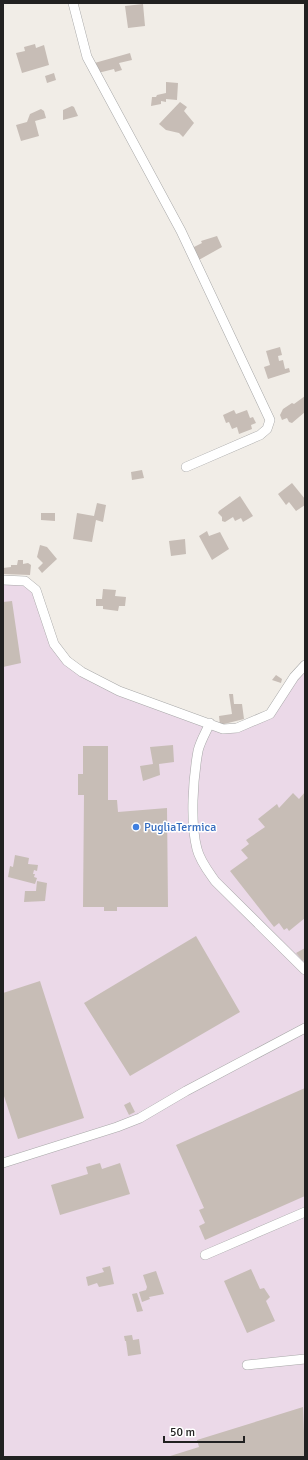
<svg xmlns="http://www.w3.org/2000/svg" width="308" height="1460" font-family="Signika,sans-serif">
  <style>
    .industrial { fill: #ebd9e8 }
    .building { fill: #c7bdb6 }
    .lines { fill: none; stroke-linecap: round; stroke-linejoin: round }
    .minor-casing { stroke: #a8a8a8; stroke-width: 10 }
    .minor { stroke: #fff; stroke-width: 9 }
    .shop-dot { fill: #3f7fe0; stroke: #fff; stroke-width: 1.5 }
    .labels { text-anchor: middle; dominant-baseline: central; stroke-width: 3; stroke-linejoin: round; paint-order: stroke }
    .shop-label { font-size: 12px; fill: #366cbe; stroke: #fff; text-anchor: start }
  </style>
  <rect width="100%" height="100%" fill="#f1ede7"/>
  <path class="industrial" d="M25,581L36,590L54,644L82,672L223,729L270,714L305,665V1457H3V583Z"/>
  <path class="building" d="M143,4L145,26L128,28L125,6Z
    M35,44L36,48L44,45L49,65L22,73L16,53L25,51L24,47Z
    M130,53L132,60L119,63L122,70L115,72L114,69L98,73L91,64Z
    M54,73L56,80L47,83L45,76Z
    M166,82L178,83L177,100L166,99V102L161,101V104L151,106L152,97H156L157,95L166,93Z
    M180,102L187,107L184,111L194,123L183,137L179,133L166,130L159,124Z
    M72,106L74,107L78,116L63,120V110Z
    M41,109L44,111L46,118L35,121L39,136L21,141L16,125L27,122L30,114Z
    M217,236L222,247L197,261L191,250L194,247L202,243L201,241Z
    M280,347L282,355L278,356L279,361L283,360L285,369L289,368L290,372L268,379L264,367L270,365L266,351Z
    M305,396V412L292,423L289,422L287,418L282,420L280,415L283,409L292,403L294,404Z
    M234,410L236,414L247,410L250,418L253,417L256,423L251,425L252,429L239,434L237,427L232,429L229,422L226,423L223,415Z
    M142,470L144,478L132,480L131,472Z
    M292,483L305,499V505L296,511L289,502L286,505L278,494Z
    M240,496L253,516L243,522L241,518L235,521L233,517L225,522L222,521V517L218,513L219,511Z
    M97,503L106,505L103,522L96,520L92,542L73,539L77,513L94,516Z
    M41,513H55V521L41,520Z
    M207,531L209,536L220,532L229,549L212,560L199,536Z
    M185,539L186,554L171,556L169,541Z
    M40,545L47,547L57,559L42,573L38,568L43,563L37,557Z
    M18,560H23V564L28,563L31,565L30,575L3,574V568L11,567V565H17Z
    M103,589L116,590L115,596L126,597L125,606H119L118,611L103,609V606H96V599H102Z
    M12,601L21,663L3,667V602Z
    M276,675L282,679L281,683L272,680Z
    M229,694H233L234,704H242L244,719L220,725L219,716L232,714Z
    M173,745L174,762L159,764L160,775L143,781L140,766L153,764L150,747Z
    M83,746H108V800H117L118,812L167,808L168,907H117V911H104V907H83L84,795H78V774H83Z
    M305,792V918L289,931L287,928L284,930L279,923L274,927L230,871L248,858L241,850L249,844L246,840L265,827L258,819L277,804L279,808L293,793L299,799Z
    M15,855L29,858L28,864L38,865L37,871L34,870L33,874H35L34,877L37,878L35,884L8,877L10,866L13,867Z
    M37,881L47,883L45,901L24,902L25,891H36Z
    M196,936L240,1012L130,1076L84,1003Z
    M305,948V960L303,961L296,953Z
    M40,981L84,1118L18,1139L3,1093V993Z
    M305,1088V1196L205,1240L199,1226L205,1223L199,1210L204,1208L176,1145Z
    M130,1102L135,1112L129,1115L124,1105Z
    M100,1163L102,1169L120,1163L130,1194L60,1215L51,1185L88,1174L86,1167Z
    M110,1266L114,1284L99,1287L97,1283L88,1286L86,1277L104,1272L102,1268Z
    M251,1269L260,1289L264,1288L270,1297L266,1301L275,1321L247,1333L224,1281Z
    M156,1271L164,1294L149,1297L150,1299L142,1302L139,1292L146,1290L147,1287L143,1275Z
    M137,1293L143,1311L137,1312L132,1294Z
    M132,1335L133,1340L139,1339L141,1354L128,1356L126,1341H125L124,1336Z
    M303,1407L305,1457H167L199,1447L197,1440Z"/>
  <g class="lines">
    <defs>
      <path id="minor" d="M73,3L87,57L181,231L270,420L267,429L260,435L186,467
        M3,580L25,581L36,590L54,644L67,661L82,672L119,691L223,729L237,728L270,714L294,677L305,665
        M210,723C206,732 200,742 198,751C193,779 190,822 197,849C200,861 208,871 215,881L305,970
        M3,1163L117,1127L140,1118L186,1091L305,1028
        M205,1255L305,1212
        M247,1365L305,1359"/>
    </defs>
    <use href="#minor" class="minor-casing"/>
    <use href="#minor" class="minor"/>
  </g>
  <circle class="shop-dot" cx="136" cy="827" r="4"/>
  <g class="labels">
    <g class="shop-label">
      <text x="144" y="827">PugliaTermica</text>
    </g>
  </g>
  <rect width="308" height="1460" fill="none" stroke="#212121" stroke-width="8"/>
  <path d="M164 1436v6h80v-6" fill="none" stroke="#212121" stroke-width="2"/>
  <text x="170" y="1436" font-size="12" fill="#212121" stroke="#ffffff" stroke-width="3" paint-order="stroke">50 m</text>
</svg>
